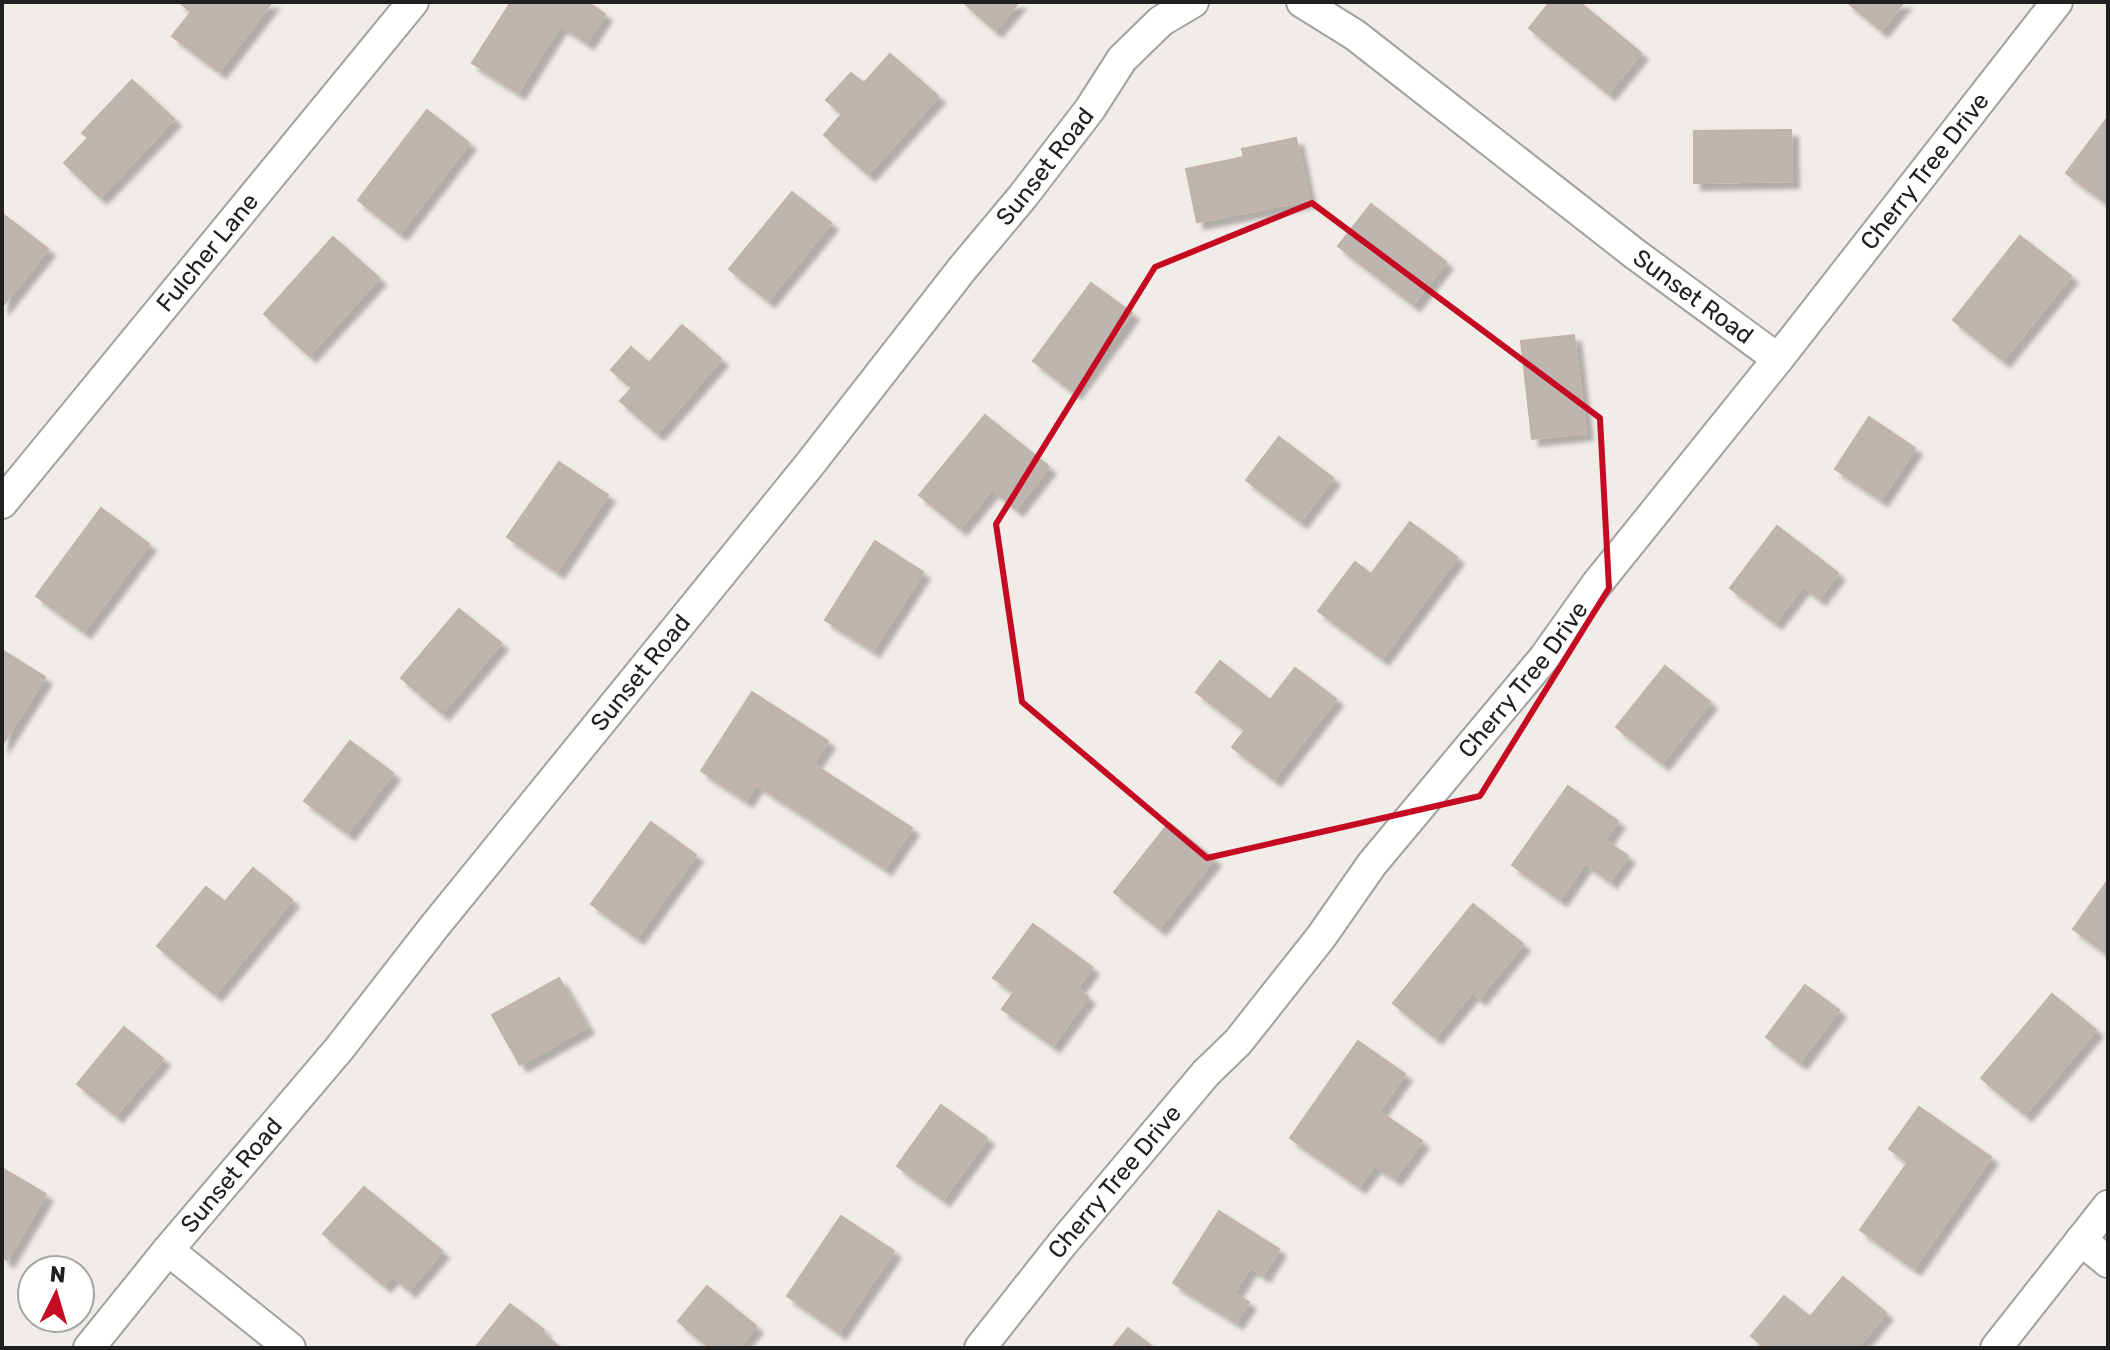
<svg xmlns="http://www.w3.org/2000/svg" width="2110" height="1350" font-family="Rubik,sans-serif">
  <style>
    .building { fill: #bdb5b0; stroke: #c1b2aa; stroke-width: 2; filter: url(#shadow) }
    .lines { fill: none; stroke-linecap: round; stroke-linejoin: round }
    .street-casing { stroke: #a1a1a1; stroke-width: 34 }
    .street { stroke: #fff; stroke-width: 30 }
    .marked { fill: none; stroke: #c50b22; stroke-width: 6; stroke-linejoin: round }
    .labels { text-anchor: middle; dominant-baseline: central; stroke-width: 6; stroke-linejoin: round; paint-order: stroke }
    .street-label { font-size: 24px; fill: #202020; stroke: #fff }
  </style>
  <defs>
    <filter id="shadow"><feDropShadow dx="7" dy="7" stdDeviation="2" flood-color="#0004"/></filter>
  </defs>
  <rect width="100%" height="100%" fill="#f0ece7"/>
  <path class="building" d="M272,2L219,71L172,36L191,12L179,2Z
    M511,2H587L605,14L587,42L560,25L518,92L472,63Z
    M963,2H1019L995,30Z
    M1550,2H1579L1641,53L1608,93L1529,28Z
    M1847,2H1904L1881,30Z
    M890,54L938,96L868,174L824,135L842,114L826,100L851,73L864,83Z
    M132,80L174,119L100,197L64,163L88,138L82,133Z
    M427,110L469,143L400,233L358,200Z
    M2108,117V204L2066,173Z
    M1791,130L1792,181L1694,183V131Z
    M1296,138L1309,200L1197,222L1186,169L1244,157L1242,149Z
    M792,192L831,223L768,300L729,269Z
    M1371,204L1446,262L1413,304L1338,246Z
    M4,215L48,249L2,307V218Z
    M2020,236L2071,276L2003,360L1953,320Z
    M333,237L379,278L309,355L264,314Z
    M1091,283L1132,313L1074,392L1033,361Z
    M682,325L721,359L657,433L620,401L632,388L611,370L631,347L649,363Z
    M1574,335L1586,433L1532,439L1521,341Z
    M985,415L1049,467L1016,509L992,489L960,528L919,495Z
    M1869,417L1915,448L1881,499L1835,469Z
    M1279,437L1333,478L1300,521L1246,480Z
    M559,462L608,495L557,571L507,537Z
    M101,508L149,544L84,631L36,596Z
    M1410,522L1457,557L1382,658L1318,611L1355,562L1371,574Z
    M1777,526L1838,573L1819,598L1803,586L1775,622L1730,588Z
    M875,541L923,572L873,650L825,620Z
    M459,609L501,643L442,713L401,678Z
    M2,650L45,677L2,745Z
    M1220,661L1270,700L1295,668L1336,699L1274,779L1232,747L1245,730L1196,692Z
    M1665,666L1710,702L1662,763L1616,727Z
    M752,692L828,741L813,764L912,828L885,868L756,784L746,800L701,771Z
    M350,741L393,773L348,833L304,801Z
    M1568,786L1618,821L1605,840L1628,856L1610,881L1585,863L1560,899L1512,865Z
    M651,822L696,855L637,937L591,904Z
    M1169,823L1214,859L1159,928L1114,892Z
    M253,868L292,900L215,994L157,946L206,887L225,902Z
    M2108,880V954L2073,929Z
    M1473,904L1523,944L1479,998L1472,992L1435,1037L1393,1003Z
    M1033,924L1092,967L1077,988L1088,997L1053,1045L1002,1009L1014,992L993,978Z
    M559,978L587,1027L520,1065L492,1015Z
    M1805,985L1839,1010L1800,1062L1766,1037Z
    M2052,994L2096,1030L2025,1114L1981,1078Z
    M124,1027L163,1059L116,1115L77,1084Z
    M1358,1041L1405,1074L1379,1111L1422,1141L1395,1178L1374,1165L1359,1186L1290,1138Z
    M941,1105L987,1138L943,1199L897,1166Z
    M1919,1107L1991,1157L1914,1268L1860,1230L1908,1162L1889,1149Z
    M2,1168L46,1194L7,1260L2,1257Z
    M364,1187L442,1251L409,1290L392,1276L384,1285L323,1234Z
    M1219,1211L1279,1249L1263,1275L1250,1267L1234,1293L1249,1302L1236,1322L1173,1283Z
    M841,1216L894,1251L839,1332L787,1296Z
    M1843,1277L1886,1313L1857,1348H1765L1751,1336L1784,1296L1810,1317Z
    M707,1286L756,1326L738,1348H710L678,1321Z
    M510,1304L544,1330L542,1333L561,1348L476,1347Z
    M1128,1328L1154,1348H1112Z"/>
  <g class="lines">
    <defs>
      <g id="street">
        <path id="s1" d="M1302,2L1355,35L1635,254L1778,359"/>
        <path id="s2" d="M2,503L413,2"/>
        <path d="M2081,1240L2108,1262"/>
        <path d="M168,1250L290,1348"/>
        <path id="s3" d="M89,1348L168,1250L339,1049L434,927L810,464L962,269L1023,196L1090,109L1122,59L1161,21L1193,2"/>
        <path id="s4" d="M980,1348L1062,1244L1206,1073L1238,1042L1321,937L1372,864L1544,658L1596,585L1778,359L2057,2"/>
        <path d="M1996,1348L2108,1206"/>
      </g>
    </defs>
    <use href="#street" class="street-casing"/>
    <use href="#street" class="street"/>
  </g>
  <path class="marked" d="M1312,203L1600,418L1609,588L1480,796L1207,858L1022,702L996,524L1155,267Z"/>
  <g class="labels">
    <g class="street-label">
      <text stroke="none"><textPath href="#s3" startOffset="1520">Sunset Road</textPath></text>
      <text stroke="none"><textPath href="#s4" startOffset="1510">Cherry Tree Drive</textPath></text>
      <text stroke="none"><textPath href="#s2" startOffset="324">Fulcher Lane</textPath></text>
      <text stroke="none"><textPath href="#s1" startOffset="490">Sunset Road</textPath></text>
      <text stroke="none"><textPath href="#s3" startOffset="872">Sunset Road</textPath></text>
      <text stroke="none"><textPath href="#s4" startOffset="862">Cherry Tree Drive</textPath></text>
      <text stroke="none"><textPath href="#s3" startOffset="224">Sunset Road</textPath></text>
      <text stroke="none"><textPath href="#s4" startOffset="214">Cherry Tree Drive</textPath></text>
    </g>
  </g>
  <rect width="2110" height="1350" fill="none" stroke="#202020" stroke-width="8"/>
  <g transform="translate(56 1294) rotate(5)"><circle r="38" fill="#ffffff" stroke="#a6a6a6" stroke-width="2"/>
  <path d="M0-6L14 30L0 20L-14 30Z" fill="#c50b22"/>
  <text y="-12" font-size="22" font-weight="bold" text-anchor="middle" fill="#202020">N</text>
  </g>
</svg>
